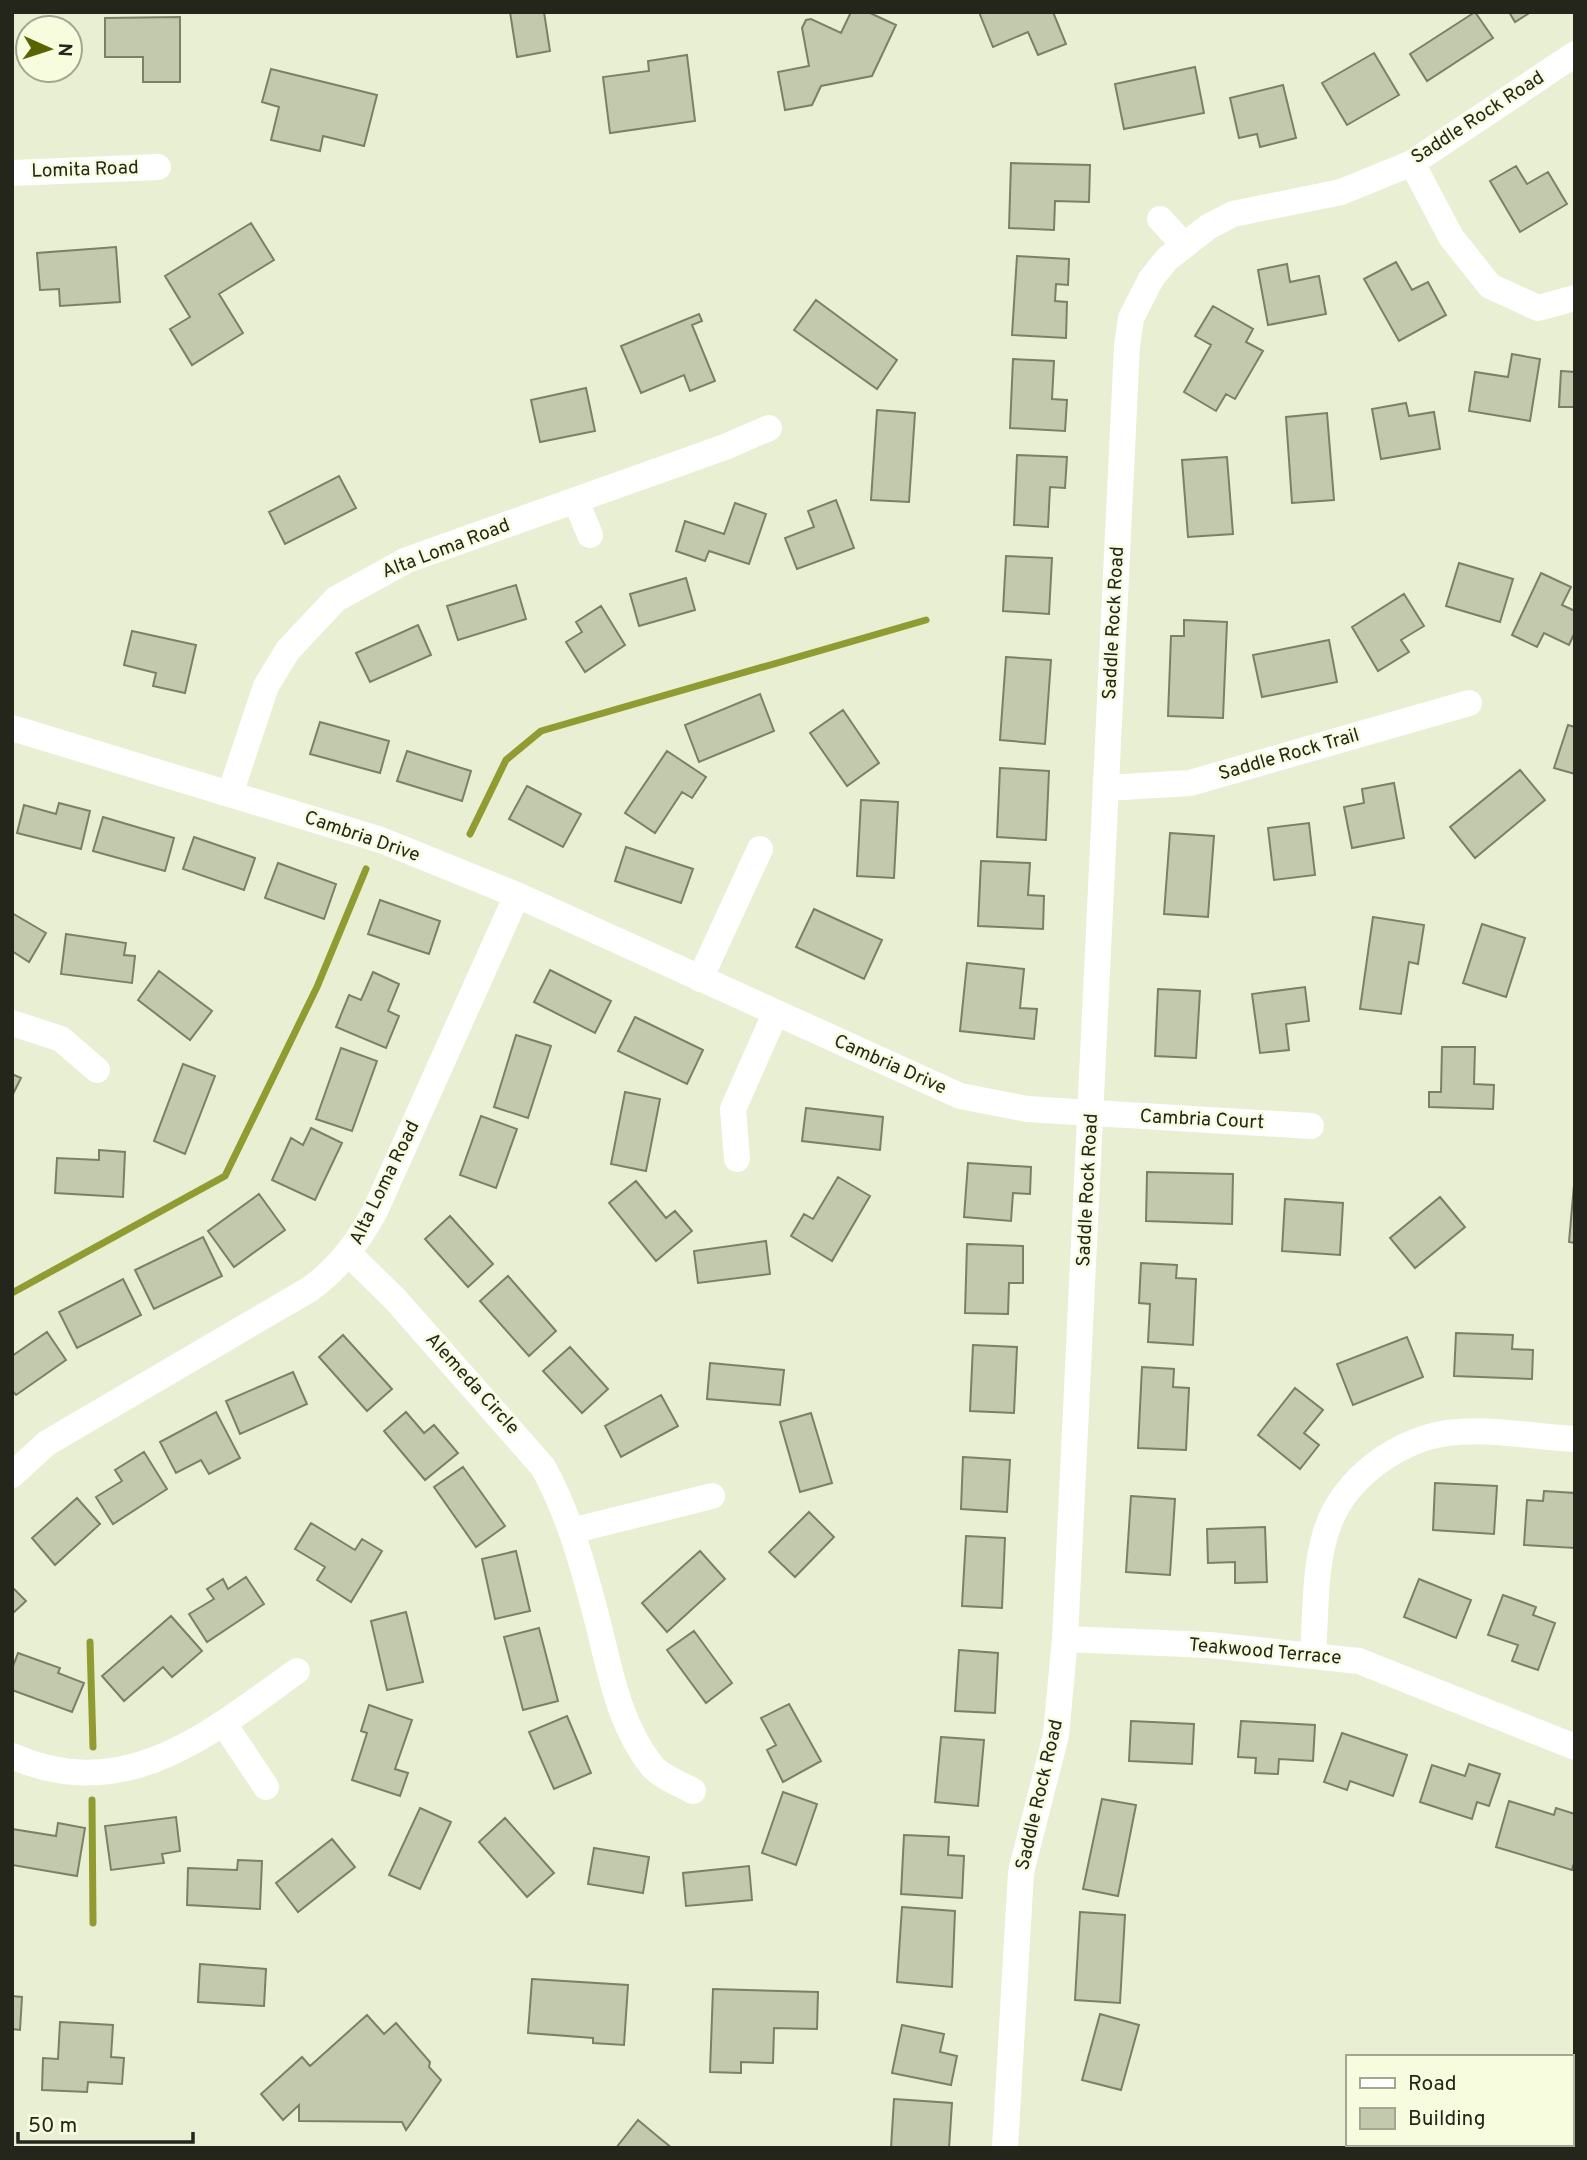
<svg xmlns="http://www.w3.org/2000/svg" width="1587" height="2160" font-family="Overpass,sans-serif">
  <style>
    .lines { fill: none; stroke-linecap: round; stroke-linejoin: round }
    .stream { stroke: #909c32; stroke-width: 7 }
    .building { fill: #c3c9ad; stroke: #7c8067; stroke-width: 2 }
    .street { stroke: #fff; stroke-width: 26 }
    .labels { text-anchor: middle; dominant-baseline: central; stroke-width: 5; stroke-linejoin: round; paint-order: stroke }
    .street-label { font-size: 19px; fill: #24261b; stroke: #f7fcdf }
  </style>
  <rect width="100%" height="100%" fill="#e9efd2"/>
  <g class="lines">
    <path class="stream" d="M470,834L506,760L541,731L926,620
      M12,1293L225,1176L317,987L366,869
      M90,1642L93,1747
      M92,1800L93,1923"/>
  </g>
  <path class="building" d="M510,12H544L550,51L517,57Z
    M851,12H868L896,25L872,76L821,86L812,105L785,110L778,72L809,66L802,28L806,20L811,19L841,33Z
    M979,12H1053L1066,44L1038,55L1028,32L993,47Z
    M1475,12L1493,38L1427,81L1410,54Z
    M1509,12H1531L1515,22Z
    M180,17V82H143V57H105V18Z
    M1374,53L1399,95L1347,125L1322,83Z
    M687,55L695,121L610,133L603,77L649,71L648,61Z
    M1195,67L1204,113L1124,129L1115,84Z
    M271,69L377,95L364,146L323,136L320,151L271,140L279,107L262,102Z
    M1283,85L1296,138L1260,147L1257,134L1239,138L1230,98Z
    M1011,163L1090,165L1089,202L1055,201L1054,230L1009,228Z
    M1516,166L1527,184L1548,172L1567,204L1520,232L1490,181Z
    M251,223L274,260L219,294L243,333L192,365L170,329L190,317L165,276Z
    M116,247L120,302L60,306L59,289L40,290L37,253Z
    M1017,256L1069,259L1068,285L1056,284L1055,301L1067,302L1066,338L1012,335Z
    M1396,262L1412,290L1428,282L1446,315L1399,341L1364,279Z
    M1287,264L1290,282L1319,276L1326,314L1268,325L1258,270Z
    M816,300L897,360L877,389L794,330Z
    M1213,306L1253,329L1246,342L1263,351L1235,399L1226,394L1216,411L1184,392L1211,345L1195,336Z
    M699,314L702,321L692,325L715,381L690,391L684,375L641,393L621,346Z
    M1512,354L1540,359L1530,421L1469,411L1475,372L1508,377Z
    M1013,359L1054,361L1052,399L1067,400L1065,431L1010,428Z
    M1561,371L1575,372V407H1559Z
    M586,388L595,431L540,442L531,400Z
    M1406,403L1409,416L1434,412L1440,449L1381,459L1372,409Z
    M877,410L915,413L909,502L871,500Z
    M1327,413L1334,500L1292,503L1286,417Z
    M1017,455L1067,457L1065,488L1050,487L1048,527L1014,525Z
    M1227,457L1233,534L1188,537L1182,460Z
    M339,476L356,508L285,544L269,512Z
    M836,500L854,548L797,569L785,538L814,527L808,511Z
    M735,503L766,514L749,564L709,551L705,561L676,551L685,521L724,534Z
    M1006,556L1052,558L1049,614L1003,611Z
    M1459,563L1513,579L1500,622L1446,606Z
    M1541,573L1571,587L1562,605L1575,611V632L1569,645L1544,633L1537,647L1512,635Z
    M686,578L695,610L639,626L630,594Z
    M516,585L526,619L458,640L447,606Z
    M1404,594L1424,626L1401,640L1409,652L1378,671L1352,627Z
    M601,606L625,645L585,672L566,642L582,632L576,622Z
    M1184,620L1227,622L1223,718L1168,716L1171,636H1184Z
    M418,625L431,655L370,682L356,653Z
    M132,631L196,645L185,693L153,686L156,673L124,665Z
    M1329,640L1337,682L1262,697L1253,655Z
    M1006,657L1051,660L1045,744L1000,740Z
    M760,694L774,731L699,762L685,725Z
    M843,710L879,763L847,786L810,733Z
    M320,722L389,741L380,773L310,754Z
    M1568,725L1575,727V774L1554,768Z
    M407,751L471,771L462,801L397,781Z
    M667,751L706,777L692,798L682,792L655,833L625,813Z
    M1000,768L1049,771L1046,840L997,837Z
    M1520,770L1545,800L1475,858L1450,827Z
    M1394,783L1404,838L1352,848L1344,807L1364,803L1362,789Z
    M527,786L581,814L563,847L509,819Z
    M861,800L898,802L894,878L857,876Z
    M59,803L90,811L81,849L17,833L24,805L56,814Z
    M103,817L174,838L165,871L93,851Z
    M1309,823L1315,875L1274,880L1268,828Z
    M1170,833L1214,836L1208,917L1164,914Z
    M194,837L255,858L244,890L183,869Z
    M626,847L693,869L681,903L615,881Z
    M981,861L1030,863L1028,895L1044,896L1043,929L978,926Z
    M278,863L336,884L324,919L265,898Z
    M380,900L440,921L429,954L368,934Z
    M814,909L882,940L864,979L796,947Z
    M12,913L46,933L29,962L12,951Z
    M1373,917L1424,925L1418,964L1409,962L1401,1014L1360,1009Z
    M1482,924L1525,938L1506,997L1463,983Z
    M66,934L126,943L124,955L135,956L132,983L61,974Z
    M967,963L1024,969L1020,1008L1037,1009L1034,1039L960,1031Z
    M550,970L611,1001L595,1033L534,1002Z
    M159,971L212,1011L190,1040L138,1000Z
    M373,972L399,984L388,1011L399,1016L386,1048L336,1027L349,995L361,1000Z
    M1305,987L1309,1021L1286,1024L1289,1050L1260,1053L1252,994Z
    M1158,989L1200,991L1196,1058L1155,1056Z
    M635,1017L703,1050L687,1084L618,1051Z
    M516,1035L551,1046L528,1118L494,1107Z
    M1442,1047H1475L1474,1084L1494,1085L1493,1109L1429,1107V1092H1441Z
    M341,1048L377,1061L352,1131L316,1119Z
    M183,1064L215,1076L185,1154L154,1141Z
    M12,1074L21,1078L12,1096Z
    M625,1092L660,1099L646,1171L611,1164Z
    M806,1108L883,1117L880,1150L802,1141Z
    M481,1116L517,1129L496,1188L460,1175Z
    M311,1128L342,1143L315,1200L272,1180L291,1138L303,1145Z
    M99,1150L125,1152L123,1197L55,1193L57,1158L99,1160Z
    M968,1163L1031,1167L1030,1194L1013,1193L1011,1221L964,1217Z
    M1147,1172L1233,1174L1232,1224L1146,1221Z
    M838,1177L870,1196L832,1261L791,1236L804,1214L813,1219Z
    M636,1181L666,1218L675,1211L692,1231L656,1261L609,1203Z
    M1574,1185H1575V1243L1569,1242Z
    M259,1194L285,1230L234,1267L208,1231Z
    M1440,1197L1465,1227L1415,1268L1390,1238Z
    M1285,1199L1343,1203L1340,1255L1282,1251Z
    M450,1216L493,1264L468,1287L425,1239Z
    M203,1237L222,1276L154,1309L135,1270Z
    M766,1241L770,1274L698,1283L694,1251Z
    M967,1244L1023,1246V1283H1009L1008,1314L965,1313Z
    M1141,1263L1177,1265L1176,1278L1196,1279L1193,1345L1148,1342L1150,1304L1139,1303Z
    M508,1276L556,1331L529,1356L480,1301Z
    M123,1279L141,1315L77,1348L59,1312Z
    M47,1332L66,1360L16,1395L12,1390V1356Z
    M1456,1333L1513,1335L1512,1349L1533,1350L1532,1379L1454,1376Z
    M343,1335L392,1389L367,1411L319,1357Z
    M1407,1337L1423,1377L1353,1405L1337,1364Z
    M973,1345L1017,1347L1014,1413L970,1411Z
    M570,1347L608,1389L582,1413L543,1371Z
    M710,1363L784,1370L780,1405L707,1399Z
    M1142,1367L1174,1369L1173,1387L1189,1388L1186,1450L1138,1448Z
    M293,1372L307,1404L240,1434L226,1401Z
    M1295,1388L1323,1410L1304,1433L1319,1445L1300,1469L1258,1435Z
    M661,1395L678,1426L621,1457L605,1426Z
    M216,1412L240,1458L209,1474L201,1460L176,1473L160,1442Z
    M406,1412L424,1433L434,1425L458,1453L425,1480L384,1431Z
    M811,1413L832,1483L800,1492L780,1422Z
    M144,1452L167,1489L113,1524L96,1497L122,1481L115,1470Z
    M963,1457L1010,1460L1007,1512L961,1509Z
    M463,1467L505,1526L476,1547L434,1487Z
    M1435,1483L1497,1486L1494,1534L1433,1530Z
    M1544,1491L1575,1493V1548L1524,1545L1527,1500L1543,1501Z
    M1131,1496L1175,1499L1170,1575L1126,1572Z
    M77,1498L100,1524L55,1565L32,1538Z
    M809,1512L834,1537L795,1577L769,1552Z
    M311,1523L355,1550L362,1539L382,1551L351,1602L317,1580L325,1567L295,1549Z
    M1265,1527L1267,1582L1235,1583V1562L1208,1563L1207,1529Z
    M966,1536L1005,1538L1002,1608L962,1606Z
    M516,1551L530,1611L495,1619L482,1559Z
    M700,1551L725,1579L667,1632L642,1603Z
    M246,1577L264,1604L207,1642L189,1614L214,1599L207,1589L223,1579L228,1589Z
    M1419,1579L1471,1600L1456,1638L1404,1617Z
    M12,1587L26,1601L12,1614Z
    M1503,1595L1536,1607L1533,1615L1555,1623L1538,1670L1512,1661L1518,1645L1488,1635Z
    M406,1612L423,1682L387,1690L371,1621Z
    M171,1616L202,1651L172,1677L163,1667L124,1701L102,1676Z
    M539,1628L558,1701L523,1710L504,1637Z
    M694,1631L732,1683L706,1703L667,1650Z
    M959,1650L998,1653L995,1713L955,1711Z
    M18,1653L60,1668L58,1673L84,1683L72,1712L12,1690V1669Z
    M789,1704L821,1761L783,1782L767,1750L776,1745L761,1718Z
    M369,1705L412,1720L395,1769L408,1773L400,1796L352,1780L367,1733L361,1731Z
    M567,1716L591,1773L554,1789L529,1732Z
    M1131,1721L1194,1724L1192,1764L1129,1761Z
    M1241,1721L1315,1725L1313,1761L1279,1759L1278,1774L1255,1773L1256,1758L1238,1757Z
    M1342,1733L1407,1755L1393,1796L1350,1781L1347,1790L1324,1782Z
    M941,1737L984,1740L978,1806L935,1802Z
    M1469,1764L1500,1774L1489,1806L1477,1802L1472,1819L1420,1802L1432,1765L1465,1776Z
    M783,1792L817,1804L796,1865L762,1853Z
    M1102,1799L1136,1805L1118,1896L1083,1889Z
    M1509,1801L1554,1815L1556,1808L1575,1814V1860L1572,1870L1496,1847Z
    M420,1808L451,1822L420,1889L389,1875Z
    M176,1817L180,1851L162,1854L164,1863L111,1870L105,1826Z
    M505,1818L554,1873L527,1897L479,1842Z
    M58,1823L85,1828L77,1876L12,1865V1829L56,1836Z
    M904,1835L949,1837L948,1855L964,1856L962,1898L901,1894Z
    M332,1839L355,1867L298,1912L276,1883Z
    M594,1848L649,1857L643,1893L588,1884Z
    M238,1860L262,1861L260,1909L187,1905L188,1868L237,1870Z
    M749,1866L752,1900L686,1906L683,1873Z
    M902,1907L955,1911L952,1987L897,1982Z
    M1080,1912L1125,1915L1120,2003L1075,2000Z
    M200,1964L266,1969L264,2006L198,2002Z
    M532,1979L628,1985L624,2045L593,2043V2038L528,2033Z
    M713,1989L818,1992L817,2029L774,2028L773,2063L741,2062V2073L710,2072Z
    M12,1996L22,1997L20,2030L12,2029Z
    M1100,2014L1139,2025L1121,2090L1082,2080Z
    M367,2015L384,2034L396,2023L430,2062L429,2067L441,2080L406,2130L402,2122L299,2121V2105L283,2120L261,2094L302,2057L310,2066Z
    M60,2022L113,2025L111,2057L124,2058L122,2084L88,2082L87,2092L42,2090L43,2058L58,2059Z
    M902,2025L944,2034L940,2052L957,2056L951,2085L892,2073Z
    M894,2099L952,2103L949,2148H891Z
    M638,2120L662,2140L672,2148H616Z"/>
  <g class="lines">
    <path class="street" d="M1412,163L1451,237L1490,286L1538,308L1575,298
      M12,173L158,167
      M1160,219L1183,244
      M576,501L590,535
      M12,728L381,840L517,895L960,1096L1027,1109L1311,1126
      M1106,788L1190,783L1469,703
      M230,794L266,686L288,650L336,599L407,560L725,447L769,428
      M700,979L760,849
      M12,1023L61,1039L97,1070
      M737,1159L733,1109L775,1014
      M349,1254L395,1299L543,1467C570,1516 584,1569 598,1623C610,1672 620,1726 652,1766C661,1777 681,1784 693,1791
      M12,1475L47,1443L310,1289C340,1267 357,1243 375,1211L517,895
      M571,1531L712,1496
      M1065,1639L1210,1645L1359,1661L1575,1747
      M1313,1654C1316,1614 1314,1570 1326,1532C1342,1478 1402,1435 1458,1432C1496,1429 1537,1437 1575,1439
      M224,1724L266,1787
      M12,1756C125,1806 209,1734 297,1671
      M1005,2148L1021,1872L1056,1735L1065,1639L1127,346L1131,318L1151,279L1167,259L1208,227L1233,214L1341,192L1412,163L1575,54"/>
  </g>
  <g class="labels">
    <g class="street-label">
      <text transform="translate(1478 118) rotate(-33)">Saddle Rock Road</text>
      <text transform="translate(85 170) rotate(-2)">Lomita Road</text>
      <text transform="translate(446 549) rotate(-21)">Alta Loma Road</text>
      <text transform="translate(1114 623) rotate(-87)">Saddle Rock Road</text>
      <text transform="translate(1289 755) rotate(-16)">Saddle Rock Trail</text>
      <text transform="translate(362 837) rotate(19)">Cambria Drive</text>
      <text transform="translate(890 1065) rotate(24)">Cambria Drive</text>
      <text transform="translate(1202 1120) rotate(3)">Cambria Court</text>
      <text transform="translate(385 1183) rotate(-64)">Alta Loma Road</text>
      <text transform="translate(1088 1190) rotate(-87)">Saddle Rock Road</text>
      <text transform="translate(472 1384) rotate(48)">Alemeda Circle</text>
      <text transform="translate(1265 1652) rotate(5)">Teakwood Terrace</text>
      <text transform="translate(1040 1795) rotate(-77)">Saddle Rock Road</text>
    </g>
  </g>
  <rect width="1587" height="2160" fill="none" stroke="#24261b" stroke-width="28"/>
  <rect x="1346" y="2055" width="228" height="91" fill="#f7fcdf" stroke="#a3a691" stroke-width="2"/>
  <rect x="1360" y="2078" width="35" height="10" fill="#ffffff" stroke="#a3a691" stroke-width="2"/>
  <text x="1408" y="2090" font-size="21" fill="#24261b">Road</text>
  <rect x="1360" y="2108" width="35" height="21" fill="#c3c9ad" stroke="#a3a691" stroke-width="2"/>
  <text x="1408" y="2125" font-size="21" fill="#24261b">Building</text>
  <g transform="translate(49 49) rotate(93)"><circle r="33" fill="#f7fcdf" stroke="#a3a691" stroke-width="2"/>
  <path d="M0-5L12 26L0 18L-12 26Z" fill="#5a6301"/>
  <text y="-10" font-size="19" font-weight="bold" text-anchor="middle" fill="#24261b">N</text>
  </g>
  <path d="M18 2132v10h175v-10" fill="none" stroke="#24261b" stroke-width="3.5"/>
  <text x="28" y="2132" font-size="21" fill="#24261b" stroke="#f7fcdf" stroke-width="5" paint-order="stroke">50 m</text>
</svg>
